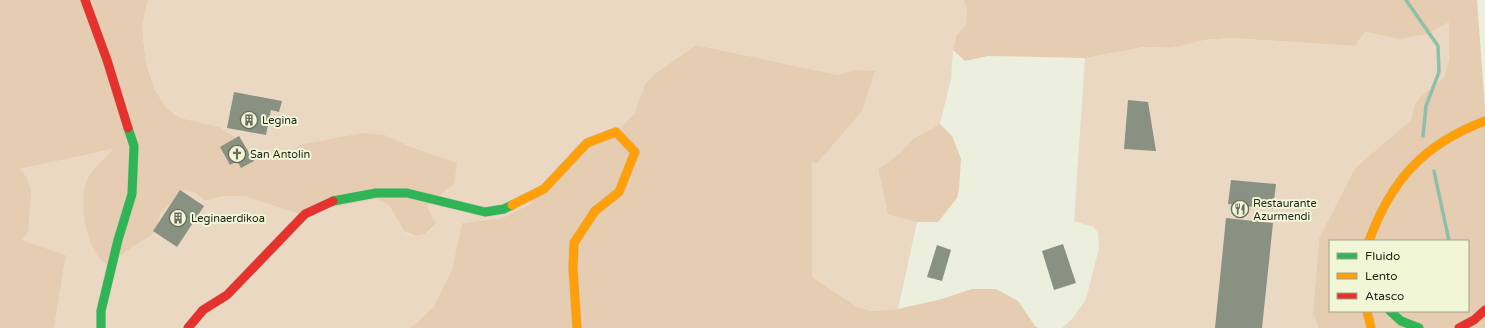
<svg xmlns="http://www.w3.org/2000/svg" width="1485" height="328" font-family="'Varela Round',sans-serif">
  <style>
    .green { fill: #ead8c3 }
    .forest { fill: #e6ccb0; fill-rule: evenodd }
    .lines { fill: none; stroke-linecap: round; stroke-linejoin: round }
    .stream { stroke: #8dbfab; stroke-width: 3.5 }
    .building { fill: #889182 }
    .fast-casing { stroke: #c9cbbe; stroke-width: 10 }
    .slow-casing { stroke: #c9cbbe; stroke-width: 10 }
    .jam-casing { stroke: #c9cbbe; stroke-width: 10 }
    .fast { stroke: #30b455; stroke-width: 9 }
    .slow { stroke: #ff9f0a; stroke-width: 9 }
    .jam { stroke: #e5322d; stroke-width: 9 }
    .labels { text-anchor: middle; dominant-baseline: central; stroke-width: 4; stroke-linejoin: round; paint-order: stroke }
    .poi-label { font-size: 11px; fill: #25271c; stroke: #f1f6d7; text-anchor: start }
  </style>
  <rect width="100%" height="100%" fill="#ecefde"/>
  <path class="green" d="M148,0H964L967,9L966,25L956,35L953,50L951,79L940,124L914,138L900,153L878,169L888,215L917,222L898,309L871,311L856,306L812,277V160L816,164L854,70L838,75L696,45L653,75L645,84L634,114L621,127L530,204L502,218L462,223L452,269L433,307L414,325L408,328H54L66,255L22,240L20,169L113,149L87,179L154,233L161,213L184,190L192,191L205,201L224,196H244L299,214L377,199C381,201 386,203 389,205C399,216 400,240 421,235C427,234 432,229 436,224L427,206L454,184L411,147L385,135L293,154L280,160L257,158L250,155L219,127L179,118L164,107L155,90L146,63L142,27Z
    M1449,22V59L1444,77L1420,97L1414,106L1411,120L1355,168L1319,238L1313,314L1319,328H1062L1071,320L1086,299L1099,248L1098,233L1094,227L1074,221L1085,58L1144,47L1172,48L1205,40L1230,38L1355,46L1365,32L1400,39L1427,34Z"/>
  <path class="forest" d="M0,0H148L142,27L146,63L155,90L165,107L180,118L219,127L239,140L250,155L257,158L280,160L293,154L299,145L363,133L385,135L411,147L457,163L454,184L427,206L436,224L425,234L415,236L404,231L389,205L377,199L299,214L244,196H224L205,201L192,191L184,190L161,213L154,233L107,264C86,254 78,200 87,180C90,171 106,158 113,149L20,169L27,178L31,192L28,231L22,240L66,255L54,328H0Z
    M964,0H1477L1485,108V328H1319L1313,314L1319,238L1355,168L1411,120L1414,106L1420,97L1444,77L1449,59V22L1427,34L1400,39L1365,32L1355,46L1230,38L1205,40L1172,48L1144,47L1085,58L988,56L965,61L953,50L956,35L966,25L967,9ZM1330,241H1468V311H1330Z
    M696,45L838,75L854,70L875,71L862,111L816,164L812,161V277L856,306L871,311L898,309L942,299L972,289H996L1018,301L1035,326L1038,328H408L414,325L433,307L452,269L462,223L502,218L530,204L582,146L621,127L634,114L645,84L653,75Z
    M940,124L952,136L961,159L959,190L957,198L938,222H917L888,215L878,169L900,153L914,138Z"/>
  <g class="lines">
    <path class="stream" d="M1406,0L1438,46L1439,72L1426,106L1423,136
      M1434,171L1449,241"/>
  </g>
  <path class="building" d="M234,92L282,101L279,112L271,110L266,135L227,128Z
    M1128,100L1148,102L1156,151L1124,149Z
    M239,136L254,161L241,168L237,161L230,165L220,147Z
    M1231,180L1276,184L1273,209L1228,204Z
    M180,190L204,206L177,247L153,231Z
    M1226,218L1273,223L1262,328H1215Z
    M1063,244L1076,283L1054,290L1042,251Z
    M937,245L951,250L942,281L927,277Z"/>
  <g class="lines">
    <defs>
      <path id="fast" d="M333,201L376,193H407L485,212L504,209L512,205
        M1390,311L1401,321L1419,328
        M101,328V311L118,240L132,194L134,146L128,128"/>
      <path id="slow" d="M512,205L544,189L587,143L616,132L635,152L619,192L595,211L574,243L573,268L577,328
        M1369,241C1391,180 1424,144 1485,121
        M1367,311L1371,328"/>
      <path id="jam" d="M85,0L107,60L128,128
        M188,328L203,310L227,295L305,214L333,201
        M1459,328L1474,320L1485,310"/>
    </defs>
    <use href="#fast" class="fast-casing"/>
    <use href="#slow" class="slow-casing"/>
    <use href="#jam" class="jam-casing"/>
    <use href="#fast" class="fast"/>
    <use href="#slow" class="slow"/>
    <use href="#jam" class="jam"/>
  </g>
  <defs>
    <symbol id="building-ring" viewBox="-11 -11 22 22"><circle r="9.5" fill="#f1f6d7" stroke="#6b6d60" stroke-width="1.5"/><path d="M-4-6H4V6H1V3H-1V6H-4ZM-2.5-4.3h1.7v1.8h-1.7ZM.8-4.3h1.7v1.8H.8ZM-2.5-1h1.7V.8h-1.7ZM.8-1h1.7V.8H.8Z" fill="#6b6d60"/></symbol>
    <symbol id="church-ring" viewBox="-11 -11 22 22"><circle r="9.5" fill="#f1f6d7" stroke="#6b6d60" stroke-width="1.5"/><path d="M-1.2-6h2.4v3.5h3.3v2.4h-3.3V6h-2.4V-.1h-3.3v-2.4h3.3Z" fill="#6b6d60"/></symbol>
    <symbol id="restaurant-ring" viewBox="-11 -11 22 22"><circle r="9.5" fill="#f1f6d7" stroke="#6b6d60" stroke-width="1.5"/><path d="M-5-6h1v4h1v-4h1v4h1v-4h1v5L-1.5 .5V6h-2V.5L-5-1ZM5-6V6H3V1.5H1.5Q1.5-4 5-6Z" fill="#6b6d60"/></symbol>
  </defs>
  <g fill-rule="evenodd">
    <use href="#building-ring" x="239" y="110" width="20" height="20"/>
    <use href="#church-ring" x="227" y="144" width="20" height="20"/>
    <use href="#restaurant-ring" x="1230" y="199" width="20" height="20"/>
    <use href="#building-ring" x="168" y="208" width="20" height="20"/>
  </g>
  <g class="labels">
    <g class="poi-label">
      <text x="262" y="120">Legina</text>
      <text x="250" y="154">San Antolin</text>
      <text x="1253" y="203">Restaurante<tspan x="1253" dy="13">Azurmendi</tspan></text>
      <text x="191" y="218">Leginaerdikoa</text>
    </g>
  </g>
  <rect x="1329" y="240" width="140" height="72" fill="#f1f6d7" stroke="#9fa38c"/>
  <rect x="1337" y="253" width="20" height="6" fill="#30b455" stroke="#9fa38c"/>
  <text x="1365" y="260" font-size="12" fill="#25271c">Fluido</text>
  <rect x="1337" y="273" width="20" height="6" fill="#ff9f0a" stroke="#9fa38c"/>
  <text x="1365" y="280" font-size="12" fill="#25271c">Lento</text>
  <rect x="1337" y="293" width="20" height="6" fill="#e5322d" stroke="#9fa38c"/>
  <text x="1365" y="300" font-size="12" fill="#25271c">Atasco</text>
</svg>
